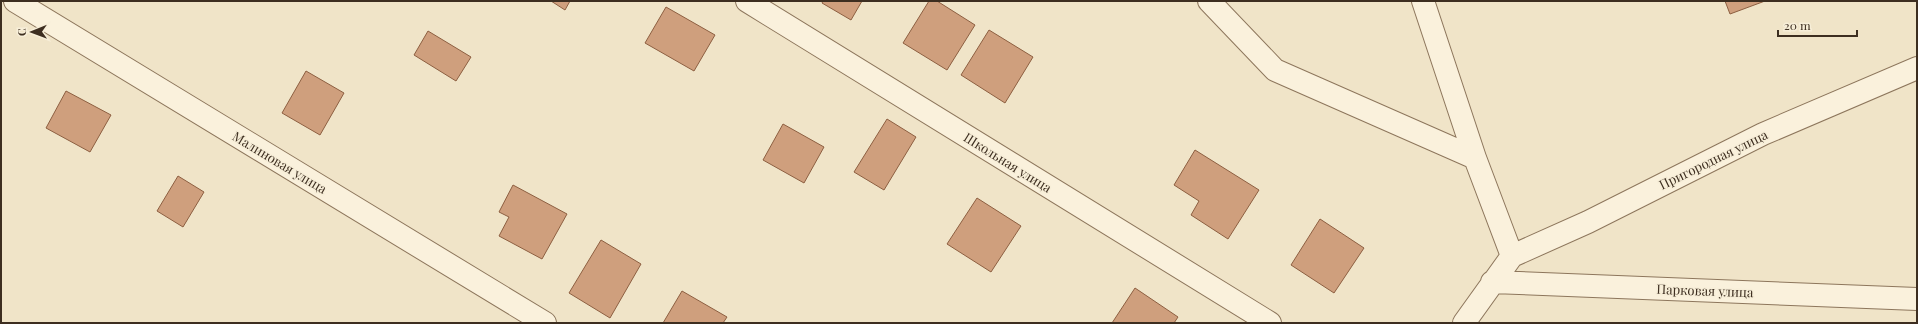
<svg xmlns="http://www.w3.org/2000/svg" width="1918" height="324" font-family="'Playfair Display',serif">
  <style>
    .building { fill: #cf9f7d; stroke: #8d5f41 }
    .lines { fill: none; stroke-linecap: round; stroke-linejoin: round }
    .street-casing { stroke: #8d765c; stroke-width: 24 }
    .street { stroke: #faf1dc; stroke-width: 22 }
    .labels { text-anchor: middle; dominant-baseline: central; stroke-width: 3; stroke-linejoin: round; paint-order: stroke }
    .street-label { font-size: 13px; fill: #3d2e20; stroke: #f7eed8 }
  </style>
  <rect width="100%" height="100%" fill="#f0e4c8"/>
  <path class="building" d="M551,1H570L565,10Z
    M823,1H862L851,20L822,3Z
    M929,1H937L975,25L947,70L903,43Z
    M1725,1H1765L1730,14Z
    M666,7L715,35L694,71L645,43Z
    M989,30L1033,57L1005,103L961,75Z
    M428,31L471,57L456,81L414,55Z
    M306,71L344,93L320,135L282,113Z
    M66,91L111,115L90,152L46,128Z
    M887,119L916,137L884,190L854,172Z
    M783,124L824,147L804,183L763,160Z
    M1195,150L1259,190L1228,239L1191,215L1199,201L1174,185Z
    M178,176L204,192L183,227L157,211Z
    M513,185L567,214L542,259L499,236L509,217L499,212Z
    M977,198L1021,226L991,272L947,244Z
    M1320,219L1364,248L1334,293L1291,265Z
    M601,240L641,264L610,318L569,293Z
    M1135,288L1178,317L1174,323H1112Z
    M682,291L727,317L723,323H663Z"/>
  <g class="lines">
    <defs>
      <path id="street" d="M15,1L545,323
        M747,1L1270,323
        M1209,1L1275,70L1475,158L1512,256L1464,323
        M1423,1L1475,158
        M1512,256L1588,222L1763,134L1917,68
        M1492,282L1917,299"/>
    </defs>
    <use href="#street" class="street-casing"/>
    <use href="#street" class="street"/>
  </g>
  <g class="labels">
    <g class="street-label">
      <text transform="translate(1713 159) rotate(-26)">Пригородная улица</text>
      <text transform="translate(280 162) rotate(31)">Малиновая улица</text>
      <text transform="translate(1008 162) rotate(32)">Школьная улица</text>
      <text transform="translate(1705 290) rotate(2)">Парковая улица</text>
    </g>
  </g>
  <rect width="1918" height="324" fill="none" stroke="#3d2e20" stroke-width="4"/>
  <g transform="translate(32 32) rotate(269)" stroke="#f7eed8" stroke-width="3" paint-order="stroke">
  <path d="M0-3L7 15L0 10L-7 15Z" fill="#3d2e20"/>
  <text y="-6" font-size="11" font-weight="bold" text-anchor="middle" fill="#3d2e20">С</text>
  </g>
  <path d="M1778 30v6h79v-6" fill="none" stroke="#3d2e20" stroke-width="2"/>
  <text x="1784" y="30" font-size="12" fill="#3d2e20" stroke="#f7eed8" stroke-width="3" paint-order="stroke">20 m</text>
</svg>
